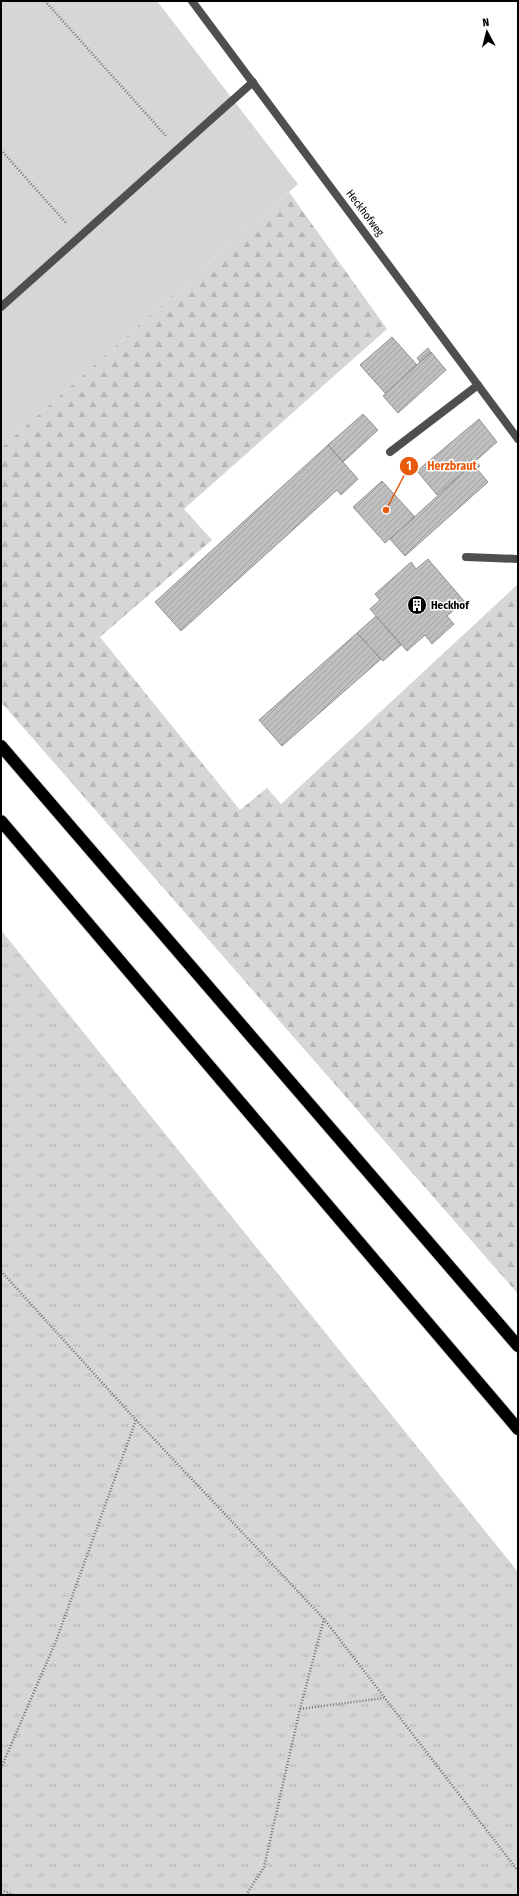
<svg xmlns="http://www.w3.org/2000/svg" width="519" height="1896" font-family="'Fira Sans Condensed',sans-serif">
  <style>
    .green { fill: #d6d6d6 }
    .forest { fill: url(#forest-firs) }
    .park { fill: url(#park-tufts) }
    .building { fill: url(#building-hatch); stroke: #939393 }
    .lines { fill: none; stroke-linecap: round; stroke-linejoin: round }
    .motorway-casing { stroke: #dbdbdb; stroke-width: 14 }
    .path { stroke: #717171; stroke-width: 2.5; stroke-dasharray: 1 2; stroke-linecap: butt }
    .service { stroke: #4f4f4f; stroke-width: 8 }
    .minor { stroke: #4f4f4f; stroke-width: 8 }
    .motorway { stroke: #000; stroke-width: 12 }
    .labels { text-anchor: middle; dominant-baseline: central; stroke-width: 3; stroke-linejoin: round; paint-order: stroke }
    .street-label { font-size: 11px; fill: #000; stroke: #fff }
    .poi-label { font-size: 11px; font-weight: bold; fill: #000; stroke: #fff; text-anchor: start }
    .leader { fill: none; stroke: #e8590c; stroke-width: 1.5 }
    .callout-dot { fill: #e8590c; stroke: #fff; stroke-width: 1.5 }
    .mark-label { font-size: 12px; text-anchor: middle; font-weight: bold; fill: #fff }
    .callout-label { font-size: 12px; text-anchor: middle; font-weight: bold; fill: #e8590c; stroke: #fff; stroke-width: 3; stroke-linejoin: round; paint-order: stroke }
  </style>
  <defs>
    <pattern id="forest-firs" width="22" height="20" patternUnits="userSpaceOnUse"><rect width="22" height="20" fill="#d6d6d6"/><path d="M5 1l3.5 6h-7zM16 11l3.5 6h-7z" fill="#b6b6b6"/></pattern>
    <pattern id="park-tufts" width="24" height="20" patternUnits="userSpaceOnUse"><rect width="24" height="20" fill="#d6d6d6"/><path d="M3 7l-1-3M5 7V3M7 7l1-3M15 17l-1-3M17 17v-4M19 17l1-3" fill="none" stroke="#b6b6b6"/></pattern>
    <pattern id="building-hatch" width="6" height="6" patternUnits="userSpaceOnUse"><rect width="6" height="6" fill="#bfbfbf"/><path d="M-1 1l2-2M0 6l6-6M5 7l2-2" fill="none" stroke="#a2a2a2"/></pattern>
  </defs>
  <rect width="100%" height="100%" fill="#fff"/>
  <path class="green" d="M1,1H157L298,184L1,448Z"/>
  <path class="forest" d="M289,192L387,329L184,509L212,540L100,637L240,810L267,788L281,804L518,584V1294L1,702V448Z"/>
  <path class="park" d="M1,930L518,1572V1895H1Z"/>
  <path class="building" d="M392,337L417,365L385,393L360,365Z
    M428,348L431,353L420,362L417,358Z
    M431,352L446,370L398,413L383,396Z
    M363,414L378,430L343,462L328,445Z
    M479,419L497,442L437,495L417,471Z
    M328,445L358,479L341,495L337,490L181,631L155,602Z
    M476,461L480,466L477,469L488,482L405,556L390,539Z
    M382,481L415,517L385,543L353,507Z
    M428,559L464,601L447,616L454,624L432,644L425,635L407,651L370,609L380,600L375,594L411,562L416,569Z
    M376,616L401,645L383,661L357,633Z
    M357,633L381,659L282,746L259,720Z"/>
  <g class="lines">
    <defs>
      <path id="motorway" d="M1,746L518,1346
        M1,821L518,1429"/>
    </defs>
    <use href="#motorway" class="motorway-casing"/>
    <path class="path" d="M45,1L166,136
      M1,150L67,224
      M1,1271L136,1420L324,1619L518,1871
      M300,1709L384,1698
      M1,1768L56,1641L136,1420
      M1,1890L14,1895
      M246,1895L264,1867L300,1709L324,1619"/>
    <path class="service" d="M1,307L253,82
      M390,452L478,385
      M466,557L518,559"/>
    <path class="minor" d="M192,1L518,439"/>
    <use href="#motorway" class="motorway"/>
  </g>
  <defs>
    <symbol id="building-disc" viewBox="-11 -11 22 22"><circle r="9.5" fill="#000" stroke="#fff"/><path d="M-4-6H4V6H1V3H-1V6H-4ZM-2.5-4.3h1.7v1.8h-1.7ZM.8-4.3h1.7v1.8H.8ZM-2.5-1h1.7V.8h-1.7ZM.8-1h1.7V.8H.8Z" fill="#fff"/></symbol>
  </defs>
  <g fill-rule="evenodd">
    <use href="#building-disc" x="406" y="594" width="22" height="22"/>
  </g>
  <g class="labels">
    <g class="street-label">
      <text transform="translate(365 213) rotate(53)">Heckhofweg</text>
    </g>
    <g class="poi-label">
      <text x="431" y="605">Heckhof</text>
    </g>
  </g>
  <path class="leader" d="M386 510L409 466"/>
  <g class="callout-dot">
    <circle cx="386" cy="510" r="4"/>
    <circle cx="409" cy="466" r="10"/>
  </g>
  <g class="mark-label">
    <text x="409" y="470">1</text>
  </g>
  <g class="callout-label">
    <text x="452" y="470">Herzbraut</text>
  </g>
  <rect width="519" height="1896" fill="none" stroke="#000000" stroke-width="4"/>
  <g transform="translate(487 32) rotate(353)" stroke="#ffffff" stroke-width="3" paint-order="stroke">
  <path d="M0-3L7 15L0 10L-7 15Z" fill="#000000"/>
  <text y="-6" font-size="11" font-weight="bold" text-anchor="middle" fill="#000000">N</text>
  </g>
</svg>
